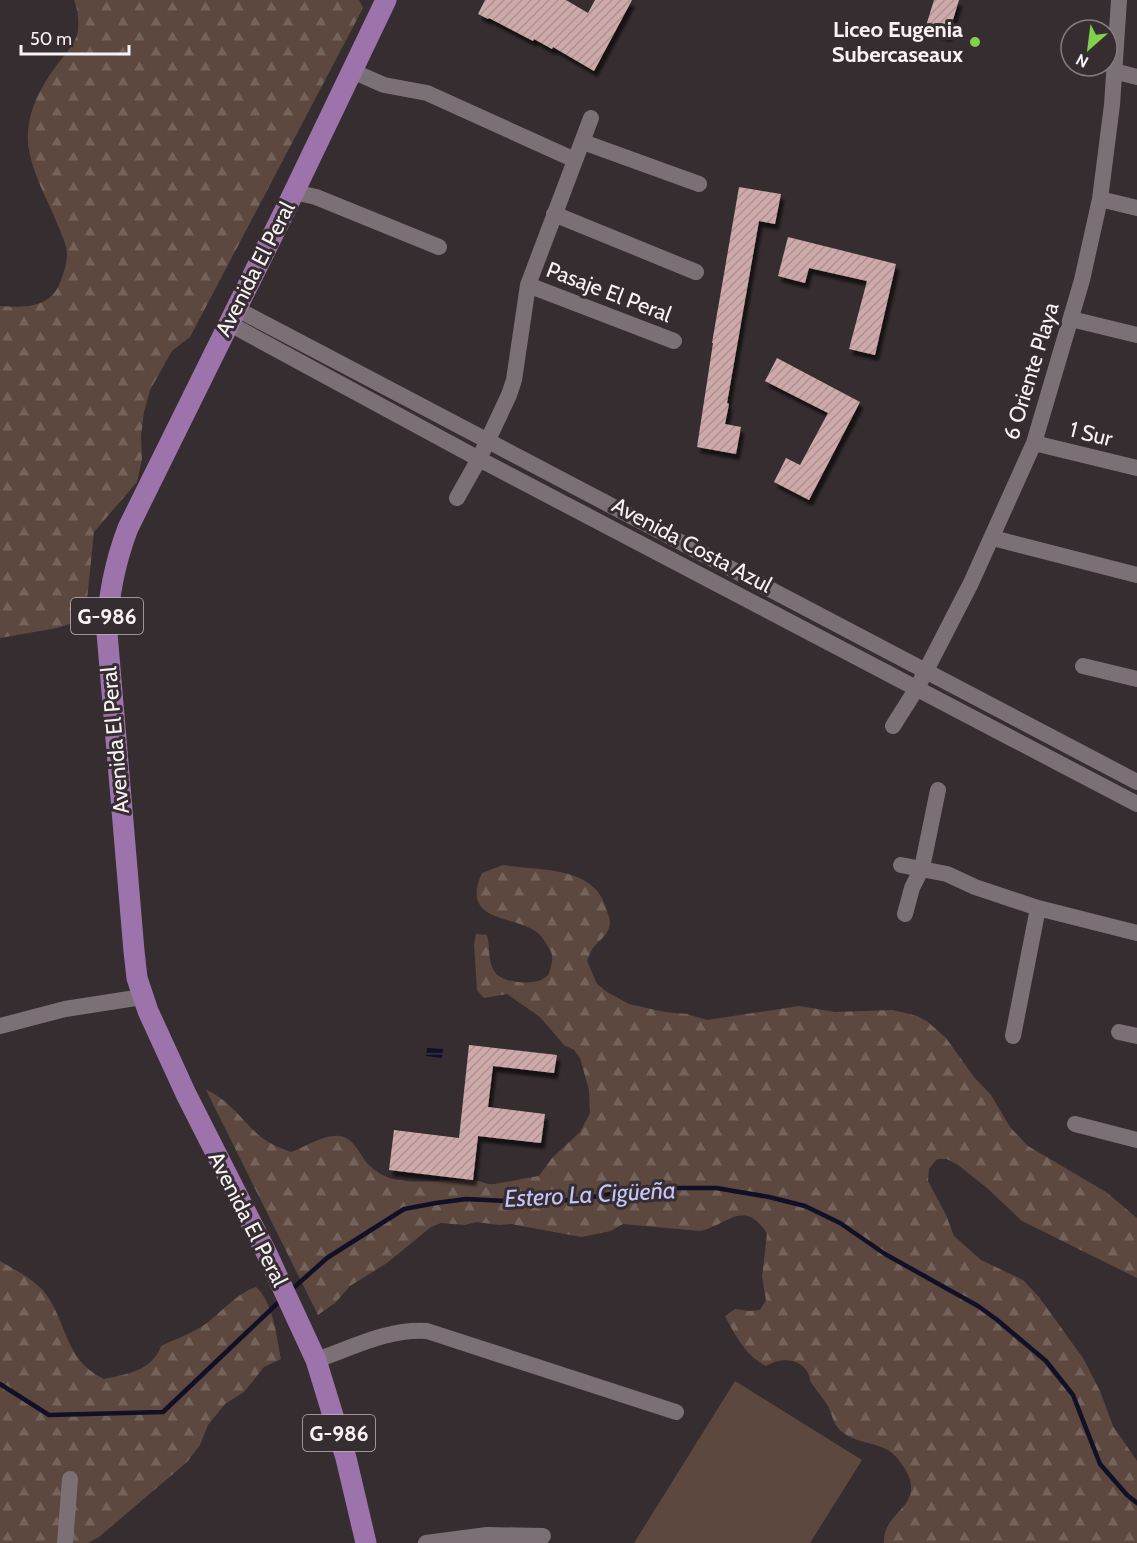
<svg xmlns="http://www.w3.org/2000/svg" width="1137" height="1543" font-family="Cabin,sans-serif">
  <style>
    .forest { fill: url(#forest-firs) }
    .garden { fill: #5c483f }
    .water { fill: url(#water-rules) }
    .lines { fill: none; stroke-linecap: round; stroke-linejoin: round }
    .stream { stroke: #121026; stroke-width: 4.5 }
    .building { fill: url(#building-hatch); filter: url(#shadow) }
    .minor { stroke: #7a7075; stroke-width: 16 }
    .major { stroke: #9d73ab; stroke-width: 21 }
    .poi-dot { fill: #83d04f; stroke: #362d31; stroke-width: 2 }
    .labels { text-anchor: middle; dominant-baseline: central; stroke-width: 6; stroke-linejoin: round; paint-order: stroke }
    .shield { fill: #362d31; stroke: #beb7ba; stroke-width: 1.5 }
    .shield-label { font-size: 21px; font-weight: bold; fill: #f8f2f5 }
    .poi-label { font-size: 22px; font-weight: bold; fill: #f8f2f5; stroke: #362d31; text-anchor: end }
    .street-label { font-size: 22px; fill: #f8f2f5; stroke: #362d31 }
    .water-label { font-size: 24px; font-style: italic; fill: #c6c5fa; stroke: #362d31 }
  </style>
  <defs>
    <pattern id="forest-firs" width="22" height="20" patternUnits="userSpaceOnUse" patternTransform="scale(1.5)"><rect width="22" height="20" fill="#5c483f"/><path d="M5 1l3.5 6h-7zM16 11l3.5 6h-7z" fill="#74635b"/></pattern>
    <pattern id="water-rules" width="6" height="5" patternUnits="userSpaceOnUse" patternTransform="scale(1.5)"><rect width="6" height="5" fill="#121026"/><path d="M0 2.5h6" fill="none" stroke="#353346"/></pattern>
    <pattern id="building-hatch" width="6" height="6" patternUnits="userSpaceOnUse" patternTransform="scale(1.5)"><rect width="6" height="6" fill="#cea9aa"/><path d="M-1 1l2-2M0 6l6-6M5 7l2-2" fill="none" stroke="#ad9192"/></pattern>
    <filter id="shadow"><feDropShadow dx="3.5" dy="6" stdDeviation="1.5" flood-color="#0009"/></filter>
  </defs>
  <rect width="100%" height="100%" fill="#362d31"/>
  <path class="forest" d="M74,0H359L363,8L190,337L172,351L150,390L144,412L141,436L142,459L137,482L94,532L87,600L79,621L57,628L0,638V306C22,308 49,308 59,285C63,275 67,265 67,254C67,246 62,235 59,228C47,196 22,159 29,123C33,101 43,84 56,66C63,56 76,44 78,31C79,20 78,10 74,0Z
    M503,865C537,871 594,865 606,908C607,912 610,918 610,922C610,934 599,940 593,948C590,952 589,957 587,961L597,984L607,992L629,1004L665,1012L687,1014L707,1020L799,1006L835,1012L893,1010L917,1016L928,1022L946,1038L974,1077L991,1095L1010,1127L1028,1146L1106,1192L1137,1218V1278L1022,1221L987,1188L958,1165L947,1159H937L929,1169L928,1181L946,1215L954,1236L981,1260L1023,1280L1039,1297L1083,1358L1100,1391L1113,1426L1137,1461V1543H884C882,1517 913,1508 911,1487C911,1479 907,1472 903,1466C887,1438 861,1448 841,1431C833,1424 832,1414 828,1406C823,1398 817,1391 812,1384C809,1380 810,1375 807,1371C798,1357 778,1358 766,1366C746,1356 735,1335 725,1316L735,1309L749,1311L760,1310L766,1300L762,1277L767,1233C743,1198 730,1224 700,1231L623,1224L611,1231L581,1237L511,1224L499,1225L476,1222L465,1225L441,1223L431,1227L387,1263L350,1286L335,1303L318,1315L206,1090C230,1100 242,1121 261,1137C270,1144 280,1148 291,1152C305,1147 319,1137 334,1136C352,1134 358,1152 367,1163C375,1172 387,1179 399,1180C423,1184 449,1179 472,1180C480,1180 485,1185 494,1184C509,1182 524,1178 539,1176L552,1158L580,1132L590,1113L589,1090L580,1058L574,1050L564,1045L540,1017L507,994L484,998L477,990L474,944L476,934L487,935C490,946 488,962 494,971C502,984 538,987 548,975C550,972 551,965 552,962C553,954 551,951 547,945C545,941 542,937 539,934C516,914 459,924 482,873Z
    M0,1261C16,1271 33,1278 45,1293C68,1323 64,1360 104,1379C127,1374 152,1371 161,1346C175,1339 191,1334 204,1325C220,1314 238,1292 256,1287C274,1304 276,1335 281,1359L264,1367L244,1392L225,1404L208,1425L200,1445L187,1462L99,1537L88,1543H0Z"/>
  <path class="garden" d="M735,1381L862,1460L810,1543H634Z"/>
  <path class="water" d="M427,1048L443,1049L442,1058L426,1056Z"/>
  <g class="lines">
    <path class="stream" d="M290,1291L327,1258L404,1209L436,1203L466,1199L506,1201L572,1200L651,1188H716L769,1197L805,1206L840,1223L885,1254L978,1306L996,1319L1046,1361L1073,1395L1100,1464L1127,1495L1137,1503
      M0,1384L49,1415L163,1412L282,1299"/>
  </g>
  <path class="building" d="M485,0H566L588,13L595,0H632L594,71L553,47L552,49L534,39L533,41L489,18L488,19L478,14Z
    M934,0H959L948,36L925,29Z
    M739,187L781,194L775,224L759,221L727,403L729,404L725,424L741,427L736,454L697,447L713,343H712Z
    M788,237L896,264L875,355L849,349L867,281L809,268L805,283L778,276Z
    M777,358L860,402L809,500L774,482L786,458L800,465L828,413L765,381Z
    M469,1045L557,1055L554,1073L493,1066L488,1107L545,1114L541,1143L478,1136L473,1180L389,1170L394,1130L459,1138Z"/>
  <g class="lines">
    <path class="minor" d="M352,71L384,85L427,93L575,160
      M1114,71L1137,77
      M583,142L699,184
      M294,192L316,197L439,247
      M1100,199L1137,208
      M554,214L696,272
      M528,285L674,341
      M235,308L1137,782
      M1071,319L1137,335
      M228,323L479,459L1137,804
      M1034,443L1137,468
      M457,498L479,459L509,395L514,380L528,285L591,118
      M993,538L1137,575
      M1083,666L1137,679
      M893,726L917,688L971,583L1034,443L1082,280L1100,199L1112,105L1119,0
      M901,865L947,874L975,887L1038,908L1137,933
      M905,914L912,888L922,868L938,790
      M0,1026L65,1009L142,997
      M1119,1032L1137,1036
      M1013,1036L1038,908
      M1075,1124L1137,1140
      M316,1360C352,1348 389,1328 427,1331L676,1412
      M65,1543L70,1479
      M426,1543L487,1535L543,1536"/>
    <path class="major" d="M366,1543L346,1458L316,1360L267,1254L186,1094L148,1011L137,978L134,951L107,633C108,596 115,562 128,528L294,192L386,0"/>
  </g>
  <circle class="poi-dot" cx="975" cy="42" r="6"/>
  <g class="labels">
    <g class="shield">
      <rect x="71" y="598" width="72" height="36" rx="4.5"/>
      <rect x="303" y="1415" width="72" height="36" rx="4.5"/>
    </g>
    <g class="shield-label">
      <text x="107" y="616">G-986</text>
      <text x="339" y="1433">G-986</text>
    </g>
    <g class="poi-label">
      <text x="963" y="29">Liceo Eugenia<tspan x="963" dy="25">Subercaseaux</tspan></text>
    </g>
    <g class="street-label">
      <text transform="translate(255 269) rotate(-63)">Avenida El Peral</text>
      <text transform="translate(609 292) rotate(21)">Pasaje El Peral</text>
      <text transform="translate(1031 371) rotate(-73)">6 Oriente Playa</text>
      <text transform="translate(1091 434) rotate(14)">1 Sur</text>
      <text transform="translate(692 545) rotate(28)">Avenida Costa Azul</text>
      <text transform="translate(115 740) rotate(-95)">Avenida El Peral</text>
      <text transform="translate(248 1219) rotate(63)">Avenida El Peral</text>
    </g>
    <g class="water-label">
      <text transform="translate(590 1194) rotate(-3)">Estero La Cigüeña</text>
    </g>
  </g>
  <g transform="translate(1089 48) rotate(208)"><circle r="28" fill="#362d31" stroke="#847c7f" stroke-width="1.5"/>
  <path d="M0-4.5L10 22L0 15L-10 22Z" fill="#83d04f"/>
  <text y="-9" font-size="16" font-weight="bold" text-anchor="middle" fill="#f8f2f5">N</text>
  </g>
  <path d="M21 45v9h108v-9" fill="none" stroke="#f8f2f5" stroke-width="3"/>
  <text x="30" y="45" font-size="18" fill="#f8f2f5" stroke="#362d31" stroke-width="4.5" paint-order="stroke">50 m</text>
</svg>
